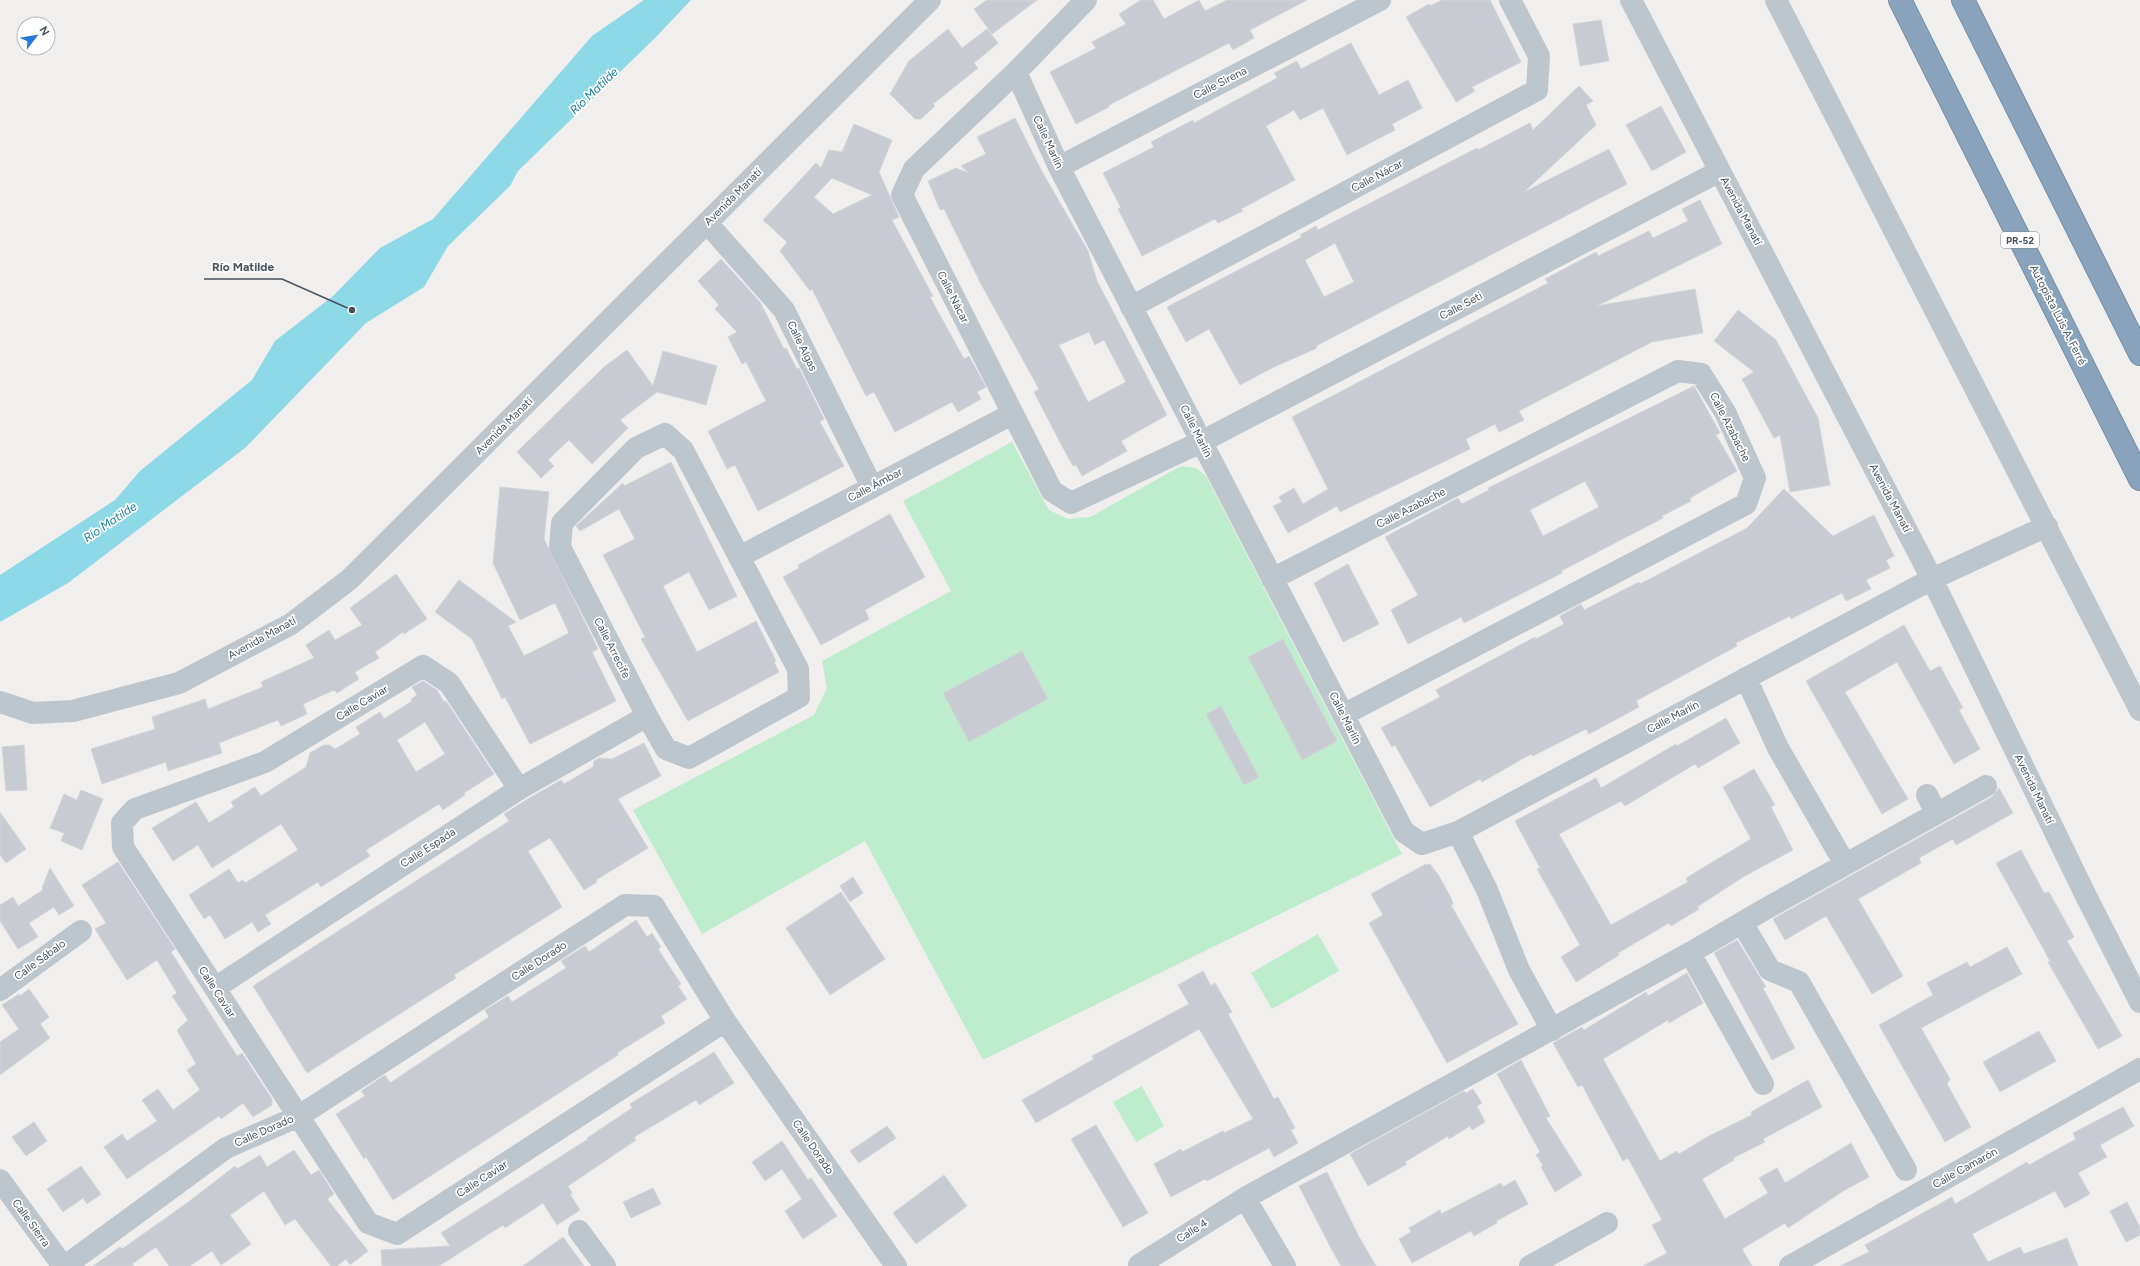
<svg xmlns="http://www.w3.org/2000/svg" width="2140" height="1266" font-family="Figtree,sans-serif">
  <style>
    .green { fill: #beedce }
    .water { fill: #8dd9e8 }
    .building { fill: #c8cbd1; stroke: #d2d5d9; fill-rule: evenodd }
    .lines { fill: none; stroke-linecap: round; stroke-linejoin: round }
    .highway-casing { stroke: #738ea7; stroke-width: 24 }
    .minor { stroke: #bdc6cd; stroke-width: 22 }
    .highway { stroke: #88a3bb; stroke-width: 22 }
    .labels { text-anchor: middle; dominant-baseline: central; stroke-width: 3.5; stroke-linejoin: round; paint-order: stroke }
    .shield { fill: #fff; stroke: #7e868c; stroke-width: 1 }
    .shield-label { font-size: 10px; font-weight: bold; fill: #47525b }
    .street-label { font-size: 11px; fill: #47525b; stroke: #fff }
    .water-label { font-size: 12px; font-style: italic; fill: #127f94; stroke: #fff }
    .leader { fill: none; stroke: #47525b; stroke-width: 1.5 }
    .callout-dot { fill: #47525b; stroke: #fff; stroke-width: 1.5 }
    .callout-label { font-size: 12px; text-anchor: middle; font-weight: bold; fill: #47525b; stroke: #fff; stroke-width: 3.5; stroke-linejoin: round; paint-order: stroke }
  </style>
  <rect width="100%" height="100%" fill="#f1eeee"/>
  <path class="green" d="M1012,442L1049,510L1068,519L1090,517L1181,466L1196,468L1206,476L1402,854L983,1060L865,841L702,934L633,810L814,715L827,688L822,661L951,591L903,501Z
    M1318,934L1339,971L1272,1009L1251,973Z
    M1142,1086L1164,1126L1136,1142L1113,1102Z"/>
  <path class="water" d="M644,0H691L656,37L518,171L510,186L448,246L424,287L366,323L245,448L68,583L0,622V575L115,500L140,471L252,380L275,341L333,296L380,248L433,219L592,36Z"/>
  <path class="building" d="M987,0H1037L992,34L974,9Z
    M1141,0H1153L1164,19L1199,0L1205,11L1227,0H1307L1250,30L1254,38L1233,50L1229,43L1109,105V107L1076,124L1050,72L1096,48L1092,42L1126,24L1119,14Z
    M1442,0H1490L1521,62L1472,87L1475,91L1456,102L1406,17L1429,4L1430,6Z
    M1601,20L1609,61L1580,66L1573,24Z
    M948,29L962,48L987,29L998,43L974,63L978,68L933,104L935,106L921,119H915L890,94L909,61Z
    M1351,43L1379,95L1408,80L1422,108L1392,124L1395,130L1347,155L1323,108L1300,120L1294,110L1266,126L1295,180L1241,209L1243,211L1218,223L1215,219L1142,256L1118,209L1121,208L1103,173L1154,147L1151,142L1193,120L1194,123L1277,78L1274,73L1297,61L1301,69Z
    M1579,86L1593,101L1586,105L1596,125L1524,192L1609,149L1627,184L1316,346L1317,348L1274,367L1240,385L1209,329L1186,342L1167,307L1302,237L1300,235L1316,226L1318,230L1477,148L1478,150L1530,123L1533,130ZM1335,243L1354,282L1324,297L1305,260Z
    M1661,106L1686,152L1652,171L1626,125Z
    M1015,118L1041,170L1088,251L1097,281L1167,415L1121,441L1127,451L1082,476L1076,465L1073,466L1062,446L1034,392L1039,389L981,284L944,209L940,210L928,181L956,168L969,173L961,166L986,154L977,137ZM1089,332L1095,345L1104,340L1126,382L1088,402L1059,345Z
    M854,124L892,140L879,172L899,217L892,220L933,296L930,297L964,359L969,356L986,387L977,392L981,399L958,412L952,402L895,432L874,392L866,396L812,289L810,291L780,251L787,242L763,220L816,163L821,168L829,150L842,152ZM832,178L872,195L833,214L814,197Z
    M1700,200L1722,244L1597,306L1695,289L1703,333L1652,342L1519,411L1524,420L1499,432L1495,424L1466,439L1470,449L1340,512L1337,506L1288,533L1273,506L1282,502L1279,497L1294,488L1303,504L1328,489L1292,417L1548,283L1545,279L1596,252L1598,256L1649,231L1653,238L1688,221L1682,209Z
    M721,259L760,302L784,349L786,348L797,369L799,368L824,419L820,422L844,466L758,511L735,465L727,469L708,431L766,401L746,362L742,364L728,337L737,332L715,309L719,305L698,281Z
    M1738,310L1776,340L1818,418L1830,485L1790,492L1780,435L1774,438L1742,379L1754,372L1714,341Z
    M627,350L653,386L663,351L717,366L706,405L657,392L620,420L628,428L592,464L569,440L548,460L554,466L541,478L517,452L604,367Z
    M1694,386L1720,433L1716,435L1737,471L1690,498L1691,501L1662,516L1663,518L1561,571L1562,573L1464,623L1461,617L1408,644L1391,610L1418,595L1385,537L1458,498L1462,504L1489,490L1488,488ZM1585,481L1599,507L1543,536L1530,510Z
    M671,462L737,596L709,610L689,572L663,586L697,652L756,621L776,661L774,662L779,672L688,721L641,639L645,637L603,555L635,539L619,509L580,531L576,526L623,483L624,486Z
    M500,487L549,492L544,539L598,649L592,652L616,701L530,744L505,697L502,699L472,639L435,612L459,580L516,622L508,626L524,656L569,633L555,603L520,620L493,563Z
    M1784,489L1833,536L1874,515L1894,556L1886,560L1890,568L1866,580L1871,589L1846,601L1842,593L1791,619L1790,616L1736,643L1737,646L1636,701L1639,707L1589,734L1586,729L1533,756L1531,754L1482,782L1480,779L1430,807L1395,745L1392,747L1381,728L1440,697L1436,690L1535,637L1536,639L1564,624L1560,616L1581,604L1584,610L1639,582L1640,584L1747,528Z
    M890,514L925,577L865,610L869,619L821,645L783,577L799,568L798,565Z
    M1348,564L1379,624L1343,642L1314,583Z
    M396,574L427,619L404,634L403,632L375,652L379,658L355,672L359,679L337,693L334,690L303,704L307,714L281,726L278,720L219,743L222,753L168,771L166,762L102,784L91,749L155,729L152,717L205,699L208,709L263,687L261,682L314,658L306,645L329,630L335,640L362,625L350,608Z
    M1904,625L1930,671L1940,666L1963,708L1959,710L1980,749L1954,764L1897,662L1845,692L1908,799L1882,814L1806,681Z
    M1283,639L1337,741L1302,760L1248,657Z
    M1022,651L1048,699L969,742L943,693Z
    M423,681L437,690L444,702L446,701L494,774L464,793L465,795L443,810L439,804L366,850L370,856L321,887L318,882L265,915L271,924L258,932L252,922L225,939L210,915L204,919L189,895L229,869L238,883L243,880L245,883L298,850L281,824L212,868L198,845L173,861L152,828L196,802L209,823L234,807L231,802L255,787L261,796L306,767L310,753L324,745H330L335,749L360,734L356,727L380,712L384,719L412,701L411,699L417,695L412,687ZM425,722L445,754L416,772L397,740Z
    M1221,706L1259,777L1244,785L1206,714Z
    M1726,718L1740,743L1698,768L1695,764L1625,806L1621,801L1559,834L1611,925L1688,882L1686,878L1751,839L1723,787L1754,769L1775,805L1771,807L1793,850L1743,877L1697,907L1699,909L1671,926L1669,923L1618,953L1619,955L1576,982L1561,957L1580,945L1537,869L1540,868L1515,821L1596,778L1601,788L1676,744L1677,746Z
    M644,743L661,776L618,799L648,848L596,880L597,882L584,890L550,838L528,851L562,907L454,975L456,978L307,1073L253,986L509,821L504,814L526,800L561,780L564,784L593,767L594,761L599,758L612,759Z
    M24,745L27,790L6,791L2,747Z
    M1999,788L2013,813L1956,845L1953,839L1919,858L1921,863L1858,899L1903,976L1872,994L1826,916L1785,940L1773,919L1992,797Z
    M81,790L103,799L82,850L61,841L64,833L50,828L64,794L77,800Z
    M0,812L26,849L6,863L0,855Z
    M2021,850L2044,893L2049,892L2074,937L2067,941L2122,1036L2098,1049L2048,962L2050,961L1996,863Z
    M118,862L175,949L171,952L237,1056L242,1053L272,1099V1105L253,1117L243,1103L221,1119L219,1116L127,1179L104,1147L122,1134L127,1141L157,1121L142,1100L158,1089L173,1110L200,1090L187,1070L196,1064L177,1030L188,1020L172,996L177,993L157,960L127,980L95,929L106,923L82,885Z
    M1426,864L1427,865L1430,864L1439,876L1451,898L1453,904L1451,905L1518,1024L1447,1063L1369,923L1383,915L1371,894Z
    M50,868L74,906L59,915L54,907L29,923L38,937L18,949L0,921V905L13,897L18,906L43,890L42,888Z
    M853,877L863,893L850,902L840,886Z
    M841,892L885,959L830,995L786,928Z
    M636,920L647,937L652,933L661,947L658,949L681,984L678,986L687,999L661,1016L665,1023L617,1053L618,1055L393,1200L366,1157L364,1159L336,1114L365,1096L361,1091L385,1075L390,1083L489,1017L485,1010L508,996L512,1002L566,968L561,961L585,946L589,952Z
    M1737,940L1766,987L1763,988L1795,1048L1772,1060L1714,953Z
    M2007,947L2022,974L1921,1028L1950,1079L1947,1084L1971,1127L1945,1142L1879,1025L1933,995L1927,983L1967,962L1970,967Z
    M1203,971L1211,986L1215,983L1232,1012L1228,1014L1274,1099L1278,1097L1295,1128L1291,1130L1298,1143L1274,1157L1269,1148L1207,1181L1205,1179L1171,1197L1154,1164L1181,1149L1182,1152L1223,1131L1224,1133L1253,1119L1199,1029L1036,1123L1022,1100L1094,1059L1092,1056L1189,1004L1178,985Z
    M1687,973L1703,1003L1669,1023L1668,1020L1603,1059L1660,1161L1677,1151L1679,1154L1707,1137L1752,1115L1751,1112L1808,1080L1822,1107L1763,1139L1765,1142L1733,1158L1734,1160L1702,1179L1725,1219L1768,1193L1759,1178L1777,1168L1785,1183L1851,1143L1869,1177L1843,1191L1788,1228L1785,1223L1742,1249L1752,1266H1643L1667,1253L1652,1225L1662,1220L1628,1158L1623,1161L1582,1085L1578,1087L1553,1043L1582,1027L1584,1030L1646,992L1648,996Z
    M29,989L49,1017L40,1024L50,1038L0,1075V1042L19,1029L2,1005L19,994L20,996Z
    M2039,1031L2056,1061L2000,1092L1983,1062Z
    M714,1052L734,1083L699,1105L696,1100L634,1137L636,1140L568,1186L572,1193L570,1194L580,1210L557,1225L543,1203L505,1228L503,1225L439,1266H382L381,1250L450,1246L441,1233L588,1139L587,1138L632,1108L630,1104Z
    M1521,1060L1550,1116L1546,1118L1582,1175L1555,1192L1541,1167L1543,1165L1536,1155L1540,1152L1497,1074Z
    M1473,1089L1482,1103L1477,1106L1485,1122L1472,1130L1470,1126L1449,1139L1448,1136L1405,1162L1407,1164L1368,1186L1350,1154L1464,1091L1466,1093Z
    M2123,1107L2134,1126L2100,1145L2107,1157L2078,1173L2090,1194L2065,1208L2055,1191L1972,1234L1988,1262L2020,1247L2024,1254L2067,1238L2078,1266H1840L1869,1252L1865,1245L1952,1197L1955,1204L2027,1162L2029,1165L2076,1139L2073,1133Z
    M34,1122L47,1141L26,1156L12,1137Z
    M1096,1125L1148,1213L1123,1227L1071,1139Z
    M887,1126L896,1138L859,1163L850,1151Z
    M782,1141L808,1180L811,1178L837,1216L803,1239L785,1211L802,1199L782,1169L765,1181L752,1162Z
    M294,1150L311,1175L319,1170L334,1194L327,1199L368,1251L350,1265L346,1259L337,1266H331L295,1219L285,1225L264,1191L230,1215L251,1244L221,1265L212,1251L190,1266H169L156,1247L132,1264L134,1266H93L120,1247L122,1249L187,1203L235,1166L237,1169L260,1155L267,1167Z
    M81,1166L101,1194L87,1204L83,1198L63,1212L47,1189Z
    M1327,1172L1358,1235L1376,1266H1341L1332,1250L1299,1186Z
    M944,1175L967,1206L916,1244L893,1213Z
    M1515,1180L1528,1204L1496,1221L1497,1223L1474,1236L1471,1231L1412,1263L1399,1239L1411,1232L1409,1228L1440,1210L1441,1214L1501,1183L1503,1187Z
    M653,1188L661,1204L631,1218L623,1202Z
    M2127,1202L2140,1227V1235L2126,1242L2110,1211Z
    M563,1237L584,1266H523Z"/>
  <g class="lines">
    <defs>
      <path id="highway" d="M1900,0L2140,479
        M1963,0L2140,354"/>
    </defs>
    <use href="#highway" class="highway-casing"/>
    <path class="minor" d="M1086,0L1016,72L914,169L902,195L1052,491L1071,503L1201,442L1720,171
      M1631,0L1932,579L2086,896L2140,1002
      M1776,0L2140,710
      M1016,72L1059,167L1404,832L1422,844L1458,832L1932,579L2047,526
      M1059,167L1380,0
      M707,223L784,310L872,487
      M1131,307L1537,90L1539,56L1510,0
      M665,434L683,450L798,669L799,697L689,758L666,749L647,716L560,547L562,523L636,448Z
      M739,557L1012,414
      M1272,579L1678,371L1701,374L1725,412L1755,478L1746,504L1343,715
      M1746,678L1778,748L1845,864
      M0,702L33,713L73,711L179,683L291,624L350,579L930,0
      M519,789L449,683L423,666L265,762L135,809L122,823L123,847L368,1223L397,1234L725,1021
      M1927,795L1936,813
      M1458,832L1487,890L1519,970L1552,1030
      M1742,923L1770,970L1799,982L1906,1170
      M1690,953L1763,1084
      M215,988L519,789L647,716
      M0,990L81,931
      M0,1180L63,1266
      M1245,1198L1285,1266
      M579,1231L605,1266
      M1139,1265L1245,1198L1690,953L1767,908L1986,786
      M65,1266L226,1148L299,1116L625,905L654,906L725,1021L896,1266
      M1530,1266L1607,1223
      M1790,1266L2140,1069"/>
    <use href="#highway" class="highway"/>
  </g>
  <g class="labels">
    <rect class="shield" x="2001" y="232" width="38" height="16" rx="3"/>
    <g class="shield-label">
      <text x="2020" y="240">PR-52</text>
    </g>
    <g class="street-label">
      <text transform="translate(1220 83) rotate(-27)">Calle Sirena</text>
      <text transform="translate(1048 142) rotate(65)">Calle Marlín</text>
      <text transform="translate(1377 176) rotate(-28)">Calle Nácar</text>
      <text transform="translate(733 197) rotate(-45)">Avenida Manatí</text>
      <text transform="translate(1741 211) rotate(62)">Avenida Manatí</text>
      <text transform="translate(953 297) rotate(63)">Calle Nácar</text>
      <text transform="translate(1461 306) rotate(-28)">Calle Seti</text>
      <text transform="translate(2058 315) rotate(63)">Autopista Luis A. Ferré</text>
      <text transform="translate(802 346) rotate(64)">Calle Algas</text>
      <text transform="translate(504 426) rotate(-45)">Avenida Manatí</text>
      <text transform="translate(1730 427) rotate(63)">Calle Azabache</text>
      <text transform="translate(1196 431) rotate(63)">Calle Marlín</text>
      <text transform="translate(875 485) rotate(-28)">Calle Ámbar</text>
      <text transform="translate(1890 498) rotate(62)">Avenida Manatí</text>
      <text transform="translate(1411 508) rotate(-27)">Calle Azabache</text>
      <text transform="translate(262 638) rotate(-29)">Avenida Manatí</text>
      <text transform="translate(612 648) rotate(63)">Calle Arrecife</text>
      <text transform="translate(362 703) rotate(-31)">Calle Caviar</text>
      <text transform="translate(1673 717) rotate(-28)">Calle Marlín</text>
      <text transform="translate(1345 718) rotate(63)">Calle Marlín</text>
      <text transform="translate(2034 789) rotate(64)">Avenida Manatí</text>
      <text transform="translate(428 848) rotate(-33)">Calle Espada</text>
      <text transform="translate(40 960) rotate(-36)">Calle Sábalo</text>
      <text transform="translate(539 961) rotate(-33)">Calle Dorado</text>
      <text transform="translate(217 992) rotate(57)">Calle Caviar</text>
      <text transform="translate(264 1131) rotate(-24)">Calle Dorado</text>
      <text transform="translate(813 1147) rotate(55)">Calle Dorado</text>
      <text transform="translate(1965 1168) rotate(-29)">Calle Camarón</text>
      <text transform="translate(482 1179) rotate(-33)">Calle Caviar</text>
      <text transform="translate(31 1223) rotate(54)">Calle Sierra</text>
      <text transform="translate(1192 1231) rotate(-32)">Calle 4</text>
    </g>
    <g class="water-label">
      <text transform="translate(594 91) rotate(-44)">Río Matilde</text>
      <text transform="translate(110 522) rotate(-34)">Río Matilde</text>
    </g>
  </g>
  <path class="leader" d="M352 310L282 279H204"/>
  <circle class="callout-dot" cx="352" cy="310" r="4"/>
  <g class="callout-label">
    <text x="243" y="271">Río Matilde</text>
  </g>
  <g transform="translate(36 36) rotate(59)"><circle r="19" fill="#ffffff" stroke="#b5babd"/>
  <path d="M0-3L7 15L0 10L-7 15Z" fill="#2179d8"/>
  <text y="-6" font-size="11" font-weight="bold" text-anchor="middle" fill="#47525b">N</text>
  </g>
</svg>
